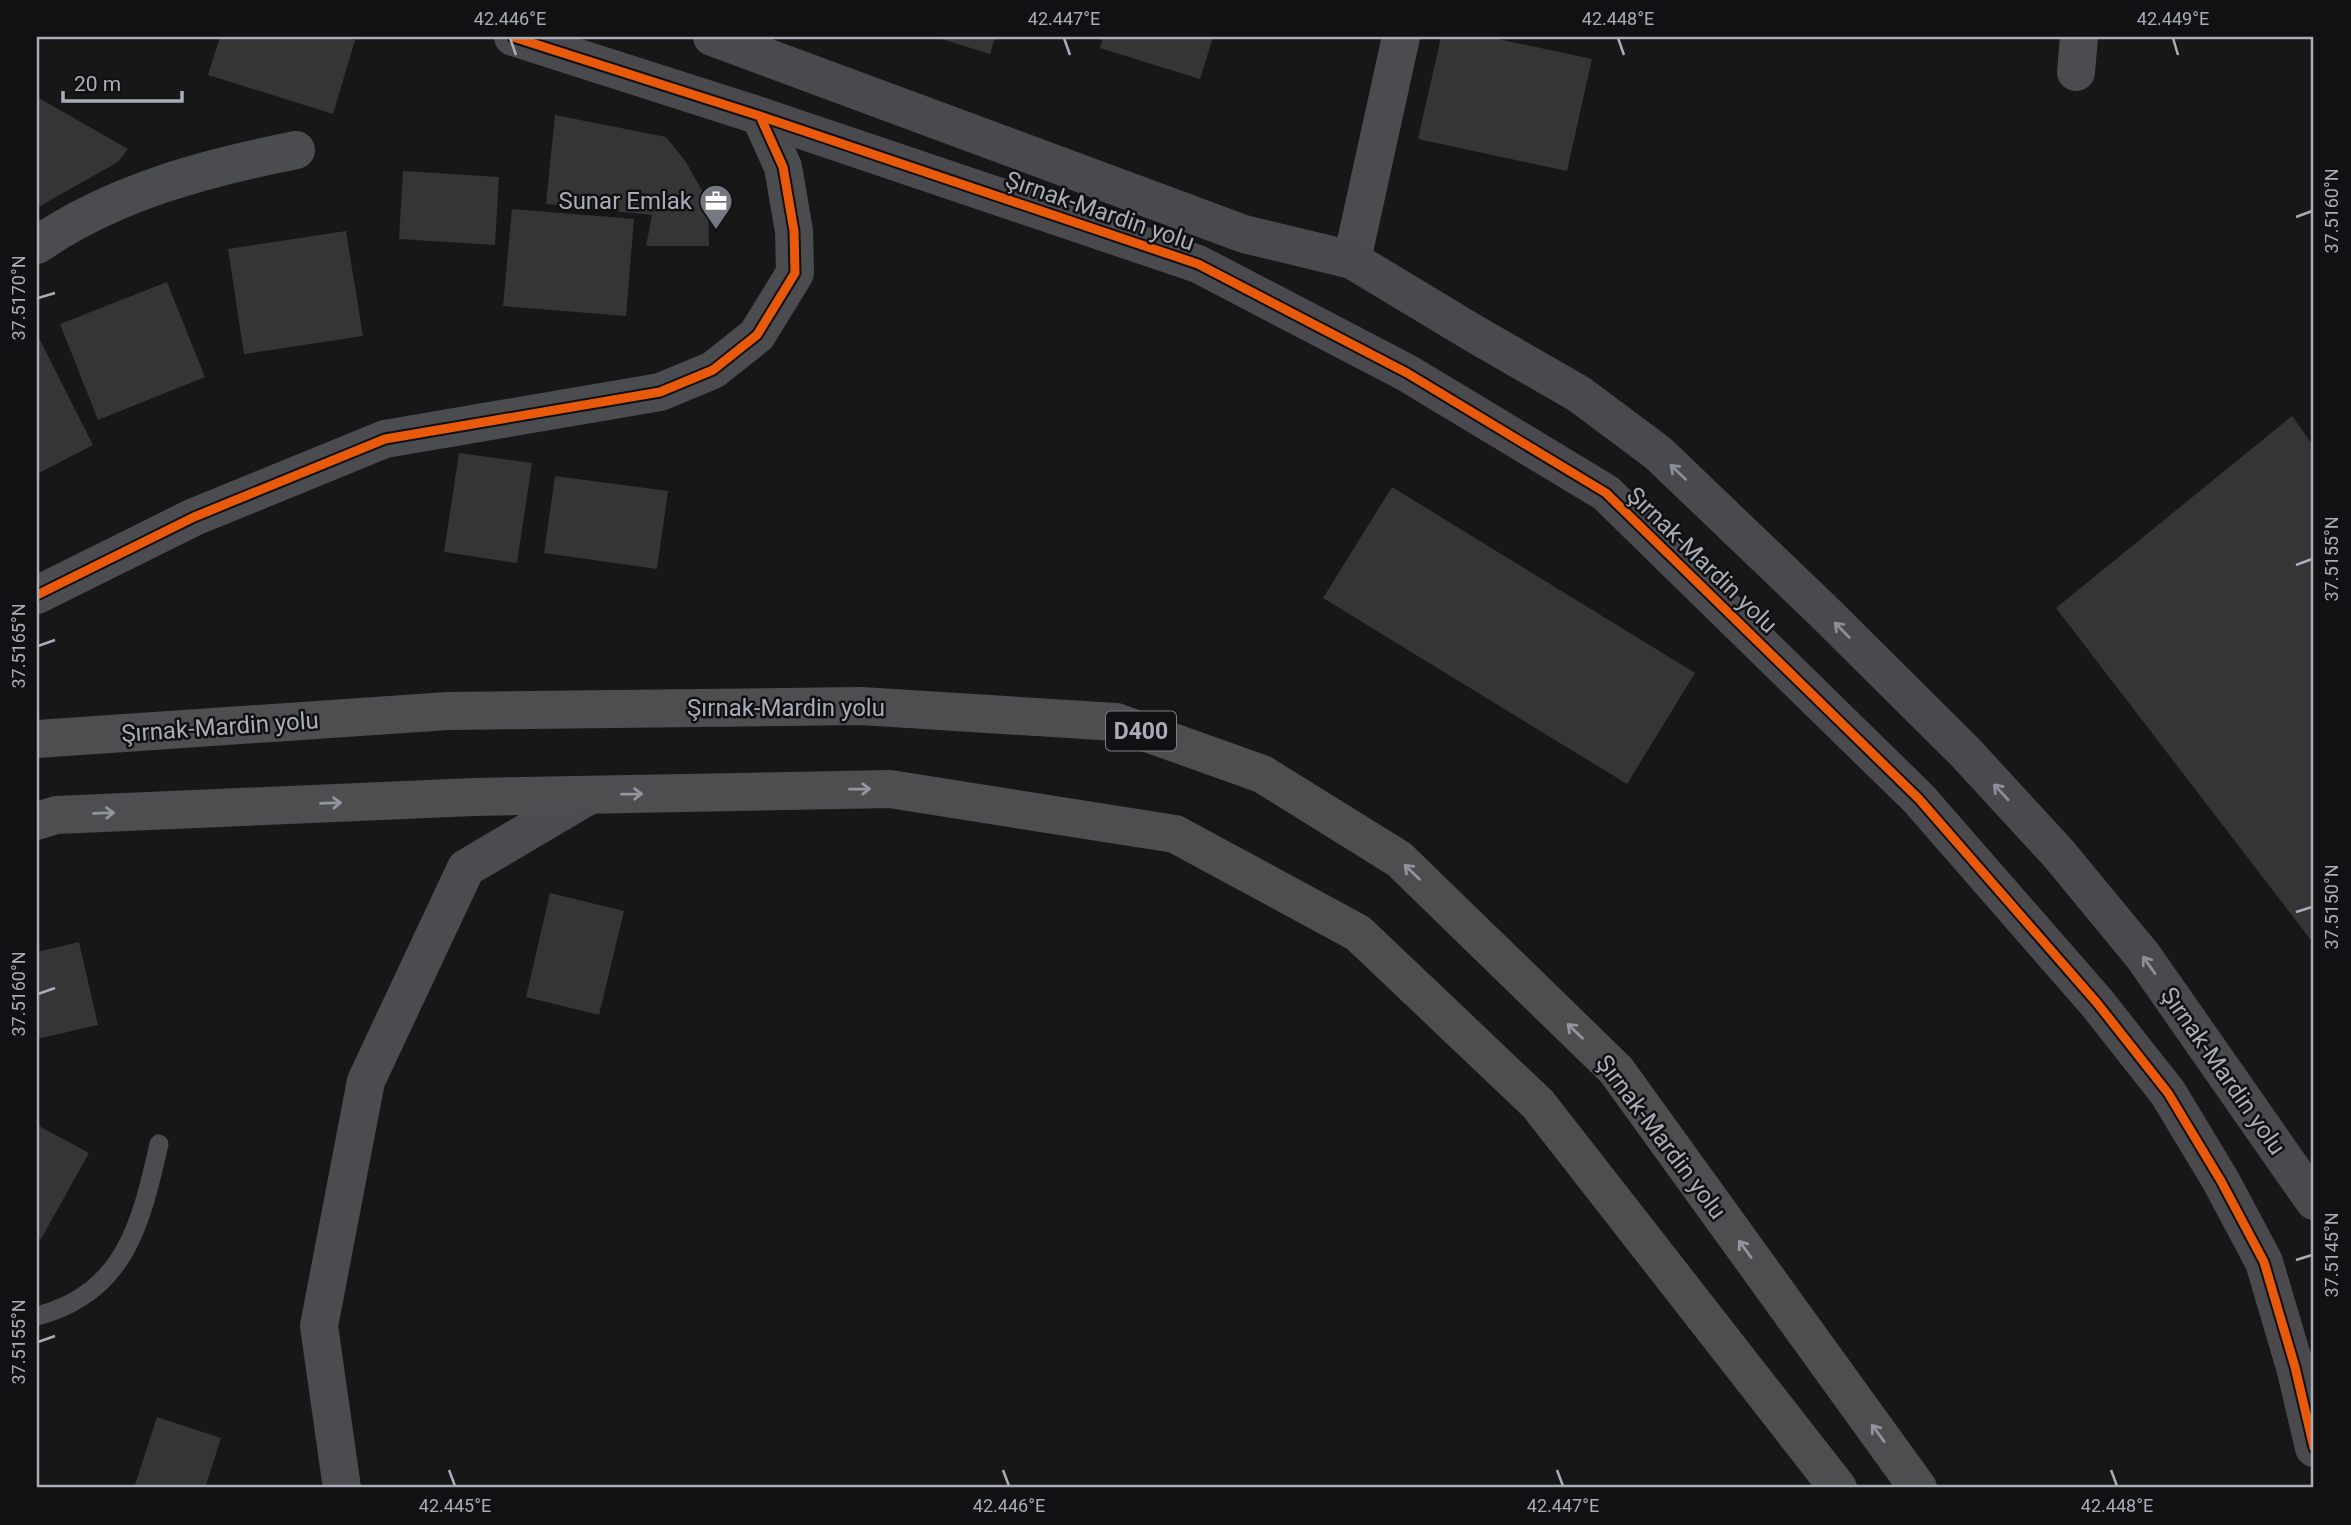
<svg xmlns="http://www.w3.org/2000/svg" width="2351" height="1525" font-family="Roboto,sans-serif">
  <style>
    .building { fill: #353536 }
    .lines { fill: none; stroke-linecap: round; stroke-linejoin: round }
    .lane { stroke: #4b4c50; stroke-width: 19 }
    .street { stroke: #4b4c50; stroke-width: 38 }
    .secondary { stroke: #4a4a4e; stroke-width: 38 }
    .highway { stroke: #4e4e51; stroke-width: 38 }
    .cycleway-casing { stroke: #111113; stroke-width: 13 }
    .cycleway { stroke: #e8590c; stroke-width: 9 }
    .oneway { stroke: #8c8f98 }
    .oneway2 { stroke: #92959e }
    .ticks { fill: none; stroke: #a8adb8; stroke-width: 2.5 }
    .labels { text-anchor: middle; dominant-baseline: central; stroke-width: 5; stroke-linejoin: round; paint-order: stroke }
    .shield { fill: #111113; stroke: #7b7e86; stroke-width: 2 }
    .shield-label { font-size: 23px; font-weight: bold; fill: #a8adb8 }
    .poi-label { font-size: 24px; fill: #a8adb8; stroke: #111113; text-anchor: end }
    .street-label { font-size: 24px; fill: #a8adb8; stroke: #111113 }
    .neatline { fill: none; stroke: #a8adb8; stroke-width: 2.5 }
    .ticks-label { font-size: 18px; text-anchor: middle; fill: #a8adb8 }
  </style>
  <rect width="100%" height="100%" fill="#171717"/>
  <path class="building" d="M220,37H346L355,40L333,114L208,75Z
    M935,37H995L990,54Z
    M1103,37H1213L1200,79L1100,48Z
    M1441,37H1488L1592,59L1567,171L1418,139Z
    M37,97L128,149L118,162L40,206L37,205Z
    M555,115L666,137L686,162L708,201L709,246H646L652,215L546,204Z
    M403,171L499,177L495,245L399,239Z
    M512,209L634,219L626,316L503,306Z
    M346,231L363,336L244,354L228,249Z
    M167,282L205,377L98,420L60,324Z
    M39,338L93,445L37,474V339Z
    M2292,416L2314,447V944L2056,608Z
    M459,453L532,463L517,563L444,552Z
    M555,476L668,491L657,569L544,553Z
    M1392,487L1695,673L1627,784L1323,598Z
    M550,893L624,911L599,1015L526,997Z
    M79,942L98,1025L37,1039V952Z
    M37,1125L89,1153L41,1239L37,1237Z
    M157,1417L221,1438L205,1488H134Z"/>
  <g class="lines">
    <path class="lane" d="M37,1316C125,1293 141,1224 159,1144"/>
    <path class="street" d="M2076,72L2079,37
      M37,245C114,192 206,168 296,150
      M1352,260L1401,37
      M37,595L194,517L385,439L660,392L713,370L757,335L795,273L794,231L783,167L760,116
      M342,1488L319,1326L366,1081L466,868L590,795"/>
    <path class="secondary" d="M513,37L760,116L1198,264L1407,373L1606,493L1919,799L2097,1003L2168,1093L2221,1181L2264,1262L2295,1367L2314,1448
      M712,37L1244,234L1352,260L1473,333L1579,394L1658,453L1821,609L1965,752L2058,853L2143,956L2314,1201"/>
    <path class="highway" d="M37,739L448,711L861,706L1116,722L1262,774L1399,859L1616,1070L1918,1488
      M37,821L56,815L474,797L890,789L1175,834L1358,933L1538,1104L1838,1488"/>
    <defs>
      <path id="cycleway" d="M513,37L760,116L1198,264L1407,373L1606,493L1919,799L2097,1003L2168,1093L2221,1181L2264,1262L2295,1367L2314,1448
        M37,595L194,517L385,439L660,392L713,370L757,335L795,273L794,231L783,167L760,116"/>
    </defs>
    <use href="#cycleway" class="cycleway-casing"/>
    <use href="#cycleway" class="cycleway"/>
  </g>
  <defs><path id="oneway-shaft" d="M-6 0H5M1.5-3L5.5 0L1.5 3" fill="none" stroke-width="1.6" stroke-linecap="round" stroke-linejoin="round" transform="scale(1.75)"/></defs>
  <g class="oneway">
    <use href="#oneway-shaft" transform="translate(1678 472) rotate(-136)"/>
    <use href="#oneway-shaft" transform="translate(1842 630) rotate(-135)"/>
    <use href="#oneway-shaft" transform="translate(2001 792) rotate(-133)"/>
    <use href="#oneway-shaft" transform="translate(2149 965) rotate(-125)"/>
  </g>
  <g class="oneway2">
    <use href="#oneway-shaft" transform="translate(860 789) rotate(-1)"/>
    <use href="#oneway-shaft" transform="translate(632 794) rotate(-1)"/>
    <use href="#oneway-shaft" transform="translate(331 803) rotate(-2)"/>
    <use href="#oneway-shaft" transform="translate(104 813) rotate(-2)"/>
    <use href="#oneway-shaft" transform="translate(1412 872) rotate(-136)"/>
    <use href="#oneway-shaft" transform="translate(1575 1031) rotate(-136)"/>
    <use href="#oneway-shaft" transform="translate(1745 1249) rotate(-126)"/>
    <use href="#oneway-shaft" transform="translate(1878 1433) rotate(-126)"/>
  </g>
  <path class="ticks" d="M510,38L516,55M1064,38L1070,55M1618,38L1624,55M2173,38L2178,55M2296,217L2312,211M38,298L55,293M2296,565L2312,559M38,646L55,640M2296,912L2312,907M38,994L55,988M2296,1260L2312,1255M38,1342L55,1336M449,1470L455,1486M1003,1470L1009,1486M1557,1470L1563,1486M2111,1470L2117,1486"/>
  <defs>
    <symbol id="office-pin" viewBox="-11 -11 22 30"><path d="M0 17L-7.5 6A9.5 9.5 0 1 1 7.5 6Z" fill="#757880" stroke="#111113"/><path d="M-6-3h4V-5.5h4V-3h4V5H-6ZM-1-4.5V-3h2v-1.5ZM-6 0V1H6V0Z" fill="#fff"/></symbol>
  </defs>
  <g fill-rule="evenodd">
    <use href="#office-pin" x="697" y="182" width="38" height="52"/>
  </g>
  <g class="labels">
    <rect class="shield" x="1106" y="711.5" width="70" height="39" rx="5"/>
    <g class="shield-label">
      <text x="1141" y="731">D400</text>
    </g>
    <g class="poi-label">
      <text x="692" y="201">Sunar Emlak</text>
    </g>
    <g class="street-label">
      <text transform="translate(1100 211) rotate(19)">Şırnak-Mardin yolu</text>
      <text transform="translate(1702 560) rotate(44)">Şırnak-Mardin yolu</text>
      <text x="786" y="708">Şırnak-Mardin yolu</text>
      <text transform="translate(220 727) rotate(-4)">Şırnak-Mardin yolu</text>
      <text transform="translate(2223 1071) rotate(55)">Şırnak-Mardin yolu</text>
      <text transform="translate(1661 1137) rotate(53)">Şırnak-Mardin yolu</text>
    </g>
  </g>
  <rect width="2351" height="1525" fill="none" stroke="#111113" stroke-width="77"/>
  <path d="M63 91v10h119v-10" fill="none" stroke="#a8adb8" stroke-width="3.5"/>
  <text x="74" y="91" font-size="21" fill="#a8adb8" stroke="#111113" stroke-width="5" paint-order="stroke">20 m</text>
  <rect x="38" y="38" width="2274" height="1448" class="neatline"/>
  <g class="ticks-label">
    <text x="510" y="25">42.446°E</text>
    <text x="1064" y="25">42.447°E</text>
    <text x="1618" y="25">42.448°E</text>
    <text x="2173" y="25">42.449°E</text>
    <text transform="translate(2332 211) rotate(-90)" y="6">37.5160°N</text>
    <text transform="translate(19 298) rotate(-90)" y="6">37.5170°N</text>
    <text transform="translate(2332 559) rotate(-90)" y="6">37.5155°N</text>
    <text transform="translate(19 646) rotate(-90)" y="6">37.5165°N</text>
    <text transform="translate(2332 907) rotate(-90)" y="6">37.5150°N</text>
    <text transform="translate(19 994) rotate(-90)" y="6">37.5160°N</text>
    <text transform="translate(2332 1255) rotate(-90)" y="6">37.5145°N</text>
    <text transform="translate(19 1342) rotate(-90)" y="6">37.5155°N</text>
    <text x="455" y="1512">42.445°E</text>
    <text x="1009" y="1512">42.446°E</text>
    <text x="1563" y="1512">42.447°E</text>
    <text x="2117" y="1512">42.448°E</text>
  </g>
</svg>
